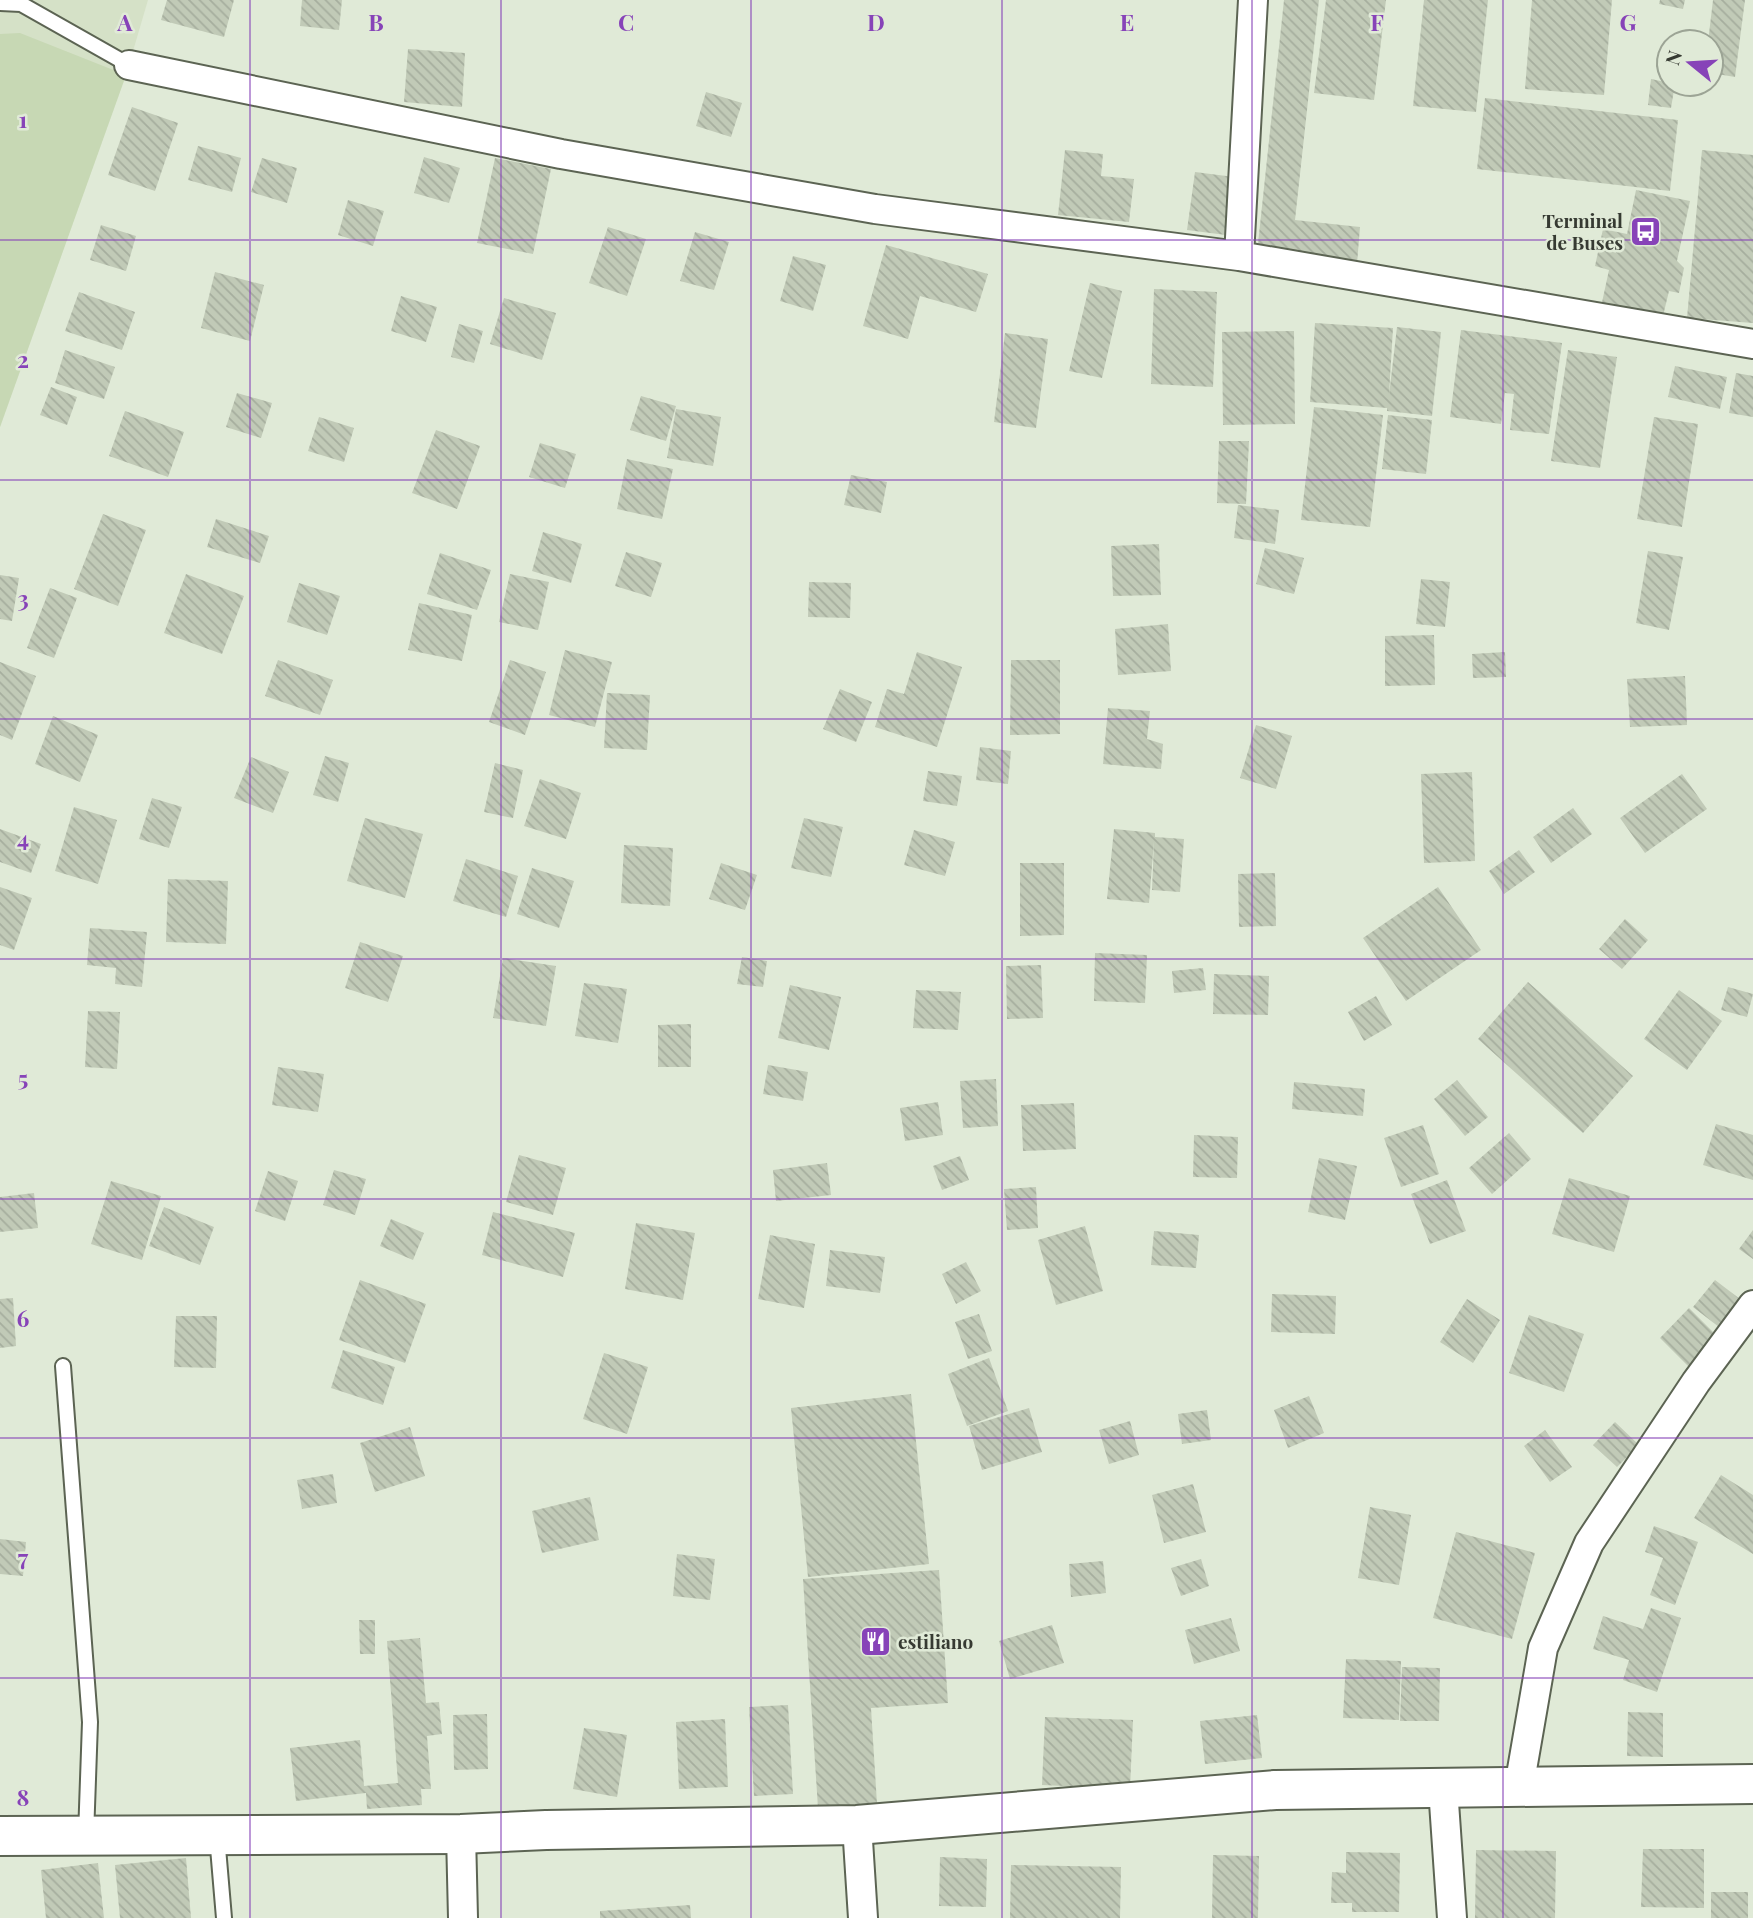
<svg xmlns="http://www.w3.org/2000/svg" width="1753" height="1918" font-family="'Playfair Display',serif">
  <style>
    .built { fill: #d5e1c7 }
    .green { fill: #c7d8b4 }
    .building { fill: url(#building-back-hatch) }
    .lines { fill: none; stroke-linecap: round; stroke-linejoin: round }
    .lane-casing { stroke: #5c6453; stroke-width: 18 }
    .street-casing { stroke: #5c6453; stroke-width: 32 }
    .secondary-casing { stroke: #5c6453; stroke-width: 42 }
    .lane { stroke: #fff; stroke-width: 14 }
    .street { stroke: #fff; stroke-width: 28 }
    .secondary { stroke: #fff; stroke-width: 38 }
    .grid { fill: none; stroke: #8743b8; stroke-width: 2; stroke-opacity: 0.55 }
    .labels { text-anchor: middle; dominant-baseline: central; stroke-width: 5; stroke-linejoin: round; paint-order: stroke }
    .poi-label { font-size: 19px; font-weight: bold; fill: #363a32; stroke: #e0ead7; text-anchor: end }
    .grid-label { font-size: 23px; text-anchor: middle; font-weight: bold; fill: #8743b8; stroke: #e0ead7; stroke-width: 5; stroke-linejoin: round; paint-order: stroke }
  </style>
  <defs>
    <pattern id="building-back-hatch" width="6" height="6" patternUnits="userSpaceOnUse" patternTransform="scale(1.75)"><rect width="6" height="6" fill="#c1cab7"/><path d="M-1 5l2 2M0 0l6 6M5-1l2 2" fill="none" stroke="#a6ae9e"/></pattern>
  </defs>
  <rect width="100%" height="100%" fill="#e0ead7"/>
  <path class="built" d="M0,0H148L126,75L0,427Z"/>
  <path class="green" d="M20,33L126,75L0,427V34Z"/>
  <path class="building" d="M167,0H234L224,37L161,20Z
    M302,0H342L339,30L300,26Z
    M1284,0H1319L1295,220L1360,227L1357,264L1257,253Z
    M1326,0H1386L1374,100L1314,93Z
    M1424,0H1488L1476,112L1413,106Z
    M1532,0H1612L1604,95L1525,89Z
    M1660,0H1685L1683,9L1659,4Z
    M1713,0H1745L1735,77L1711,73V42H1708Z
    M408,49L465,53L462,107L404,102Z
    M1651,79L1675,84L1671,108L1648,105Z
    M706,92L742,103L731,137L696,126Z
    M1485,98L1678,120L1670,191L1477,169Z
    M132,107L178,123L155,191L108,175Z
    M198,146L241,158L232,192L188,180Z
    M1065,150L1103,154L1101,176L1134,179L1129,222L1058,215Z
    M1702,150L1753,155V323L1687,318Z
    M424,157L460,168L449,203L414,193Z
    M262,158L297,168L287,203L251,192Z
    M495,158L551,169L533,254L477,243Z
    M1195,172L1234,177L1226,235L1187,230Z
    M1636,190L1690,201L1677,261L1684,268L1679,293L1669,291L1662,320L1601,307L1609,270L1595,266L1603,229L1627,234Z
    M348,200L384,211L373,246L338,235Z
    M101,225L136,236L126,271L90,260Z
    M608,227L646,239L627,296L589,283Z
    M695,232L729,242L714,290L680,281Z
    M886,245L988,274L976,312L920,296L908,339L863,326Z
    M793,256L826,265L813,311L780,301Z
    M215,272L264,285L250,341L201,328Z
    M1090,283L1122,291L1102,378L1069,371Z
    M1154,289L1217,292L1213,387L1151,384Z
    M79,292L135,312L122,350L65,331Z
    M401,296L437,307L426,342L391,331Z
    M504,298L556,313L542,360L490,344Z
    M1315,323L1393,328L1389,395L1397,327L1441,332L1432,416L1387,411V408L1310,402Z
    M459,324L483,331L474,363L451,357Z
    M1461,330L1562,343L1549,434L1510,430L1514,394L1505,393L1501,424L1450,417Z
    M1294,331L1295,424L1223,425L1222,332Z
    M1005,333L1048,339L1036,428L994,422Z
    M65,350L115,367L104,399L55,383Z
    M1568,350L1617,357L1600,468L1551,461Z
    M1675,366L1727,377L1720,409L1668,397Z
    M1736,373L1753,376V417L1729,413Z
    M51,387L77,397L67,425L40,415Z
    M237,393L272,403L261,438L226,427Z
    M641,396L676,406L666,441L630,430Z
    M1314,407L1383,415L1370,527L1301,520Z
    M676,409L721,417L713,466L667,458Z
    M125,411L184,432L168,477L109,456Z
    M1388,415L1432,420L1426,474L1382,469Z
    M319,417L354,428L344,462L308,451Z
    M1654,417L1698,424L1682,527L1637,519Z
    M436,430L480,446L457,509L412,493Z
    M1219,441H1249L1246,504L1217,503Z
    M540,443L576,454L565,488L529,477Z
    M627,459L673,469L662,519L617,509Z
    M851,475L887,482L881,513L844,505Z
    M1238,505L1279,510L1275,544L1234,538Z
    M103,514L146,530L118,606L74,589Z
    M216,519L269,536L260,563L207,547Z
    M543,532L582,544L571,583L532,571Z
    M1159,544L1161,595L1113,596L1111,546Z
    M1265,548L1304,558L1294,594L1256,584Z
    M1648,551L1683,557L1669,630L1636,623Z
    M626,552L662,563L651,597L615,586Z
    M440,553L491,570L477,610L427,594Z
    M186,574L244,596L222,654L164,633Z
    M510,574L549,582L538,630L499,622Z
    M0,575L19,578L12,621L0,619Z
    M1421,579L1450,582L1445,627L1416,624Z
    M809,582L851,583L850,618L808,617Z
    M299,583L340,596L327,635L287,622Z
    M50,588L77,598L54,658L27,648Z
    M419,603L472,615L462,661L408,650Z
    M1168,624L1171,671L1118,675L1115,629Z
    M1434,635L1435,685L1385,686V636Z
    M565,650L612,662L595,727L549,715Z
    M917,652L962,667L937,747L875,727L887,689L904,694Z
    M1505,652L1506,677L1473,678L1472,654Z
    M278,660L333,680L320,715L265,696Z
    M510,660L546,672L525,735L489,722Z
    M1011,660H1060V734L1010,735Z
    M0,662L36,676L12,740L0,735Z
    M1685,676L1687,725L1630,727L1627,679Z
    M840,689L872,702L856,742L823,729Z
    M607,693L650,695L647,750L604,748Z
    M1108,708L1150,711L1147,739L1163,744L1161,769L1103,764Z
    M53,716L98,735L80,782L35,764Z
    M1256,725L1292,736L1276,789L1240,778Z
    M980,747L1011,751L1008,784L976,780Z
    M325,756L349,763L338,802L313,795Z
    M251,757L289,772L273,813L234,798Z
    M495,763L523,770L513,818L484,812Z
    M928,771L962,776L957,806L923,801Z
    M1472,772L1475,861L1424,863L1421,774Z
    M1682,774L1707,809L1645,853L1620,818Z
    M540,779L581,793L566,839L524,826Z
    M152,798L182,807L169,848L139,839Z
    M74,807L117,820L98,884L55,871Z
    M1573,808L1592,834L1551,863L1533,837Z
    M365,818L423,834L405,898L347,881Z
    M804,818L843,827L831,877L791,868Z
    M0,829L41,844L31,873L0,862Z
    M1114,829L1155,833V837L1184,839L1180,892L1152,890L1154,841L1149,903L1107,899Z
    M914,830L955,842L945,876L904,865Z
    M624,845L673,848L670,906L621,903Z
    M1519,850L1535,872L1504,894L1489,871Z
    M466,859L518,876L506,917L453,901Z
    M721,863L757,875L745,910L709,899Z
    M1020,863H1064V935L1020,936Z
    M532,868L574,881L559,928L517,914Z
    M1275,873L1276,926L1239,927L1238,874Z
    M168,879L228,881L226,944L166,942Z
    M0,887L32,898L14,950L0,945Z
    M1438,887L1481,950L1406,1001L1363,938Z
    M1625,919L1648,940L1622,969L1599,949Z
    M90,928L147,932L142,987L115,984L116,968L87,965Z
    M360,942L403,956L388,1002L345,988Z
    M1095,953L1147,955L1145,1003L1094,1001Z
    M742,957L767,961L763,987L737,984Z
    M503,958L556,966L546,1026L493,1018Z
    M1041,965L1043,1018L1007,1019L1006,966Z
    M1203,968L1206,990L1174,993L1172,971Z
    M1214,974L1269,976L1268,1015L1213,1014Z
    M1528,982L1633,1076L1583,1133L1478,1039Z
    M584,983L627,989L618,1043L575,1036Z
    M790,985L841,997L829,1050L778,1038Z
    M1728,987L1753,994L1747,1017L1721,1010Z
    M916,990L961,992L958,1030L913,1028Z
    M1679,990L1722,1021L1687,1070L1644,1039Z
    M1376,996L1392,1025L1364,1041L1348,1012Z
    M88,1011L120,1012L117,1069L85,1067Z
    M691,1024V1067H658V1025Z
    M768,1065L808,1072L803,1101L763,1094Z
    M278,1067L324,1074L318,1112L272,1105Z
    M996,1079L998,1126L963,1128L960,1081Z
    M1457,1080L1488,1117L1465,1136L1434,1099Z
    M1294,1082L1365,1089L1363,1116L1292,1109Z
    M938,1102L943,1135L905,1141L900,1108Z
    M1074,1103L1076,1149L1023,1151L1021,1105Z
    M1716,1124L1753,1135V1180L1703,1165Z
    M1423,1125L1439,1174L1401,1187L1384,1138Z
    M1509,1133L1531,1159L1492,1194L1469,1168Z
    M1194,1135L1238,1137L1237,1178L1193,1177Z
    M519,1155L566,1168L553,1215L506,1202Z
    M960,1156L969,1180L942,1190L933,1166Z
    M1319,1158L1357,1166L1345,1220L1308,1212Z
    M827,1163L831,1195L776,1201L773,1170Z
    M334,1170L366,1179L355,1215L323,1205Z
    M268,1171L298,1181L285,1221L255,1211Z
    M1569,1178L1630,1196L1614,1252L1552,1234Z
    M1447,1180L1466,1231L1430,1244L1411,1194Z
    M111,1181L161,1196L142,1260L91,1244Z
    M1036,1187L1038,1228L1007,1230L1004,1189Z
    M34,1193L38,1228L0,1232V1197Z
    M164,1207L214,1227L200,1265L149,1246Z
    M493,1212L575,1233L563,1277L482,1255Z
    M391,1219L424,1233L413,1260L380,1246Z
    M636,1223L695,1233L683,1300L625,1289Z
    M1085,1226L1103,1291L1056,1305L1038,1240Z
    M1753,1230V1259L1739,1249Z
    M1154,1231L1199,1235L1196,1268L1151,1265Z
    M770,1235L815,1244L804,1308L758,1299Z
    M830,1250L885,1257L880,1293L826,1286Z
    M966,1262L981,1291L956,1304L942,1274Z
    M360,1280L426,1304L405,1363L339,1340Z
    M1715,1280L1740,1299L1719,1327L1693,1307Z
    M1272,1294L1336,1296L1335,1334L1271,1332Z
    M13,1298L16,1346L0,1348V1299Z
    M1467,1299L1500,1320L1473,1363L1440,1342Z
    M1689,1308L1719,1338L1690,1368L1660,1338Z
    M979,1314L992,1351L968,1359L955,1322Z
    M1529,1315L1584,1334L1564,1392L1509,1373Z
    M176,1316H217L216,1368L174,1367Z
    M343,1350L395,1367L383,1405L331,1388Z
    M604,1353L648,1367L627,1434L583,1419Z
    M989,1358L1008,1411L967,1426L948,1374Z
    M911,1394L929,1564L808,1577L791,1408Z
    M1309,1396L1324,1433L1288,1448L1274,1410Z
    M1029,1408L1042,1452L982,1470L969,1426Z
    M1207,1410L1211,1440L1182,1444L1178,1414Z
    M1130,1421L1139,1455L1109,1464L1099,1430Z
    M1615,1422L1639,1445L1617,1467L1593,1445Z
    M410,1427L425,1476L375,1492L360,1443Z
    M1545,1430L1572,1467L1550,1482L1524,1446Z
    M333,1474L337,1503L302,1509L297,1480Z
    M1721,1475L1753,1495V1554L1694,1518Z
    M1193,1484L1206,1532L1164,1543L1152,1495Z
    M590,1497L599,1540L542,1553L532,1511Z
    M1370,1507L1411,1515L1399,1585L1358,1578Z
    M1654,1526L1698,1542L1675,1605L1650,1595L1663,1558L1645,1552Z
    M1456,1532L1535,1553L1512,1639L1433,1618Z
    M0,1539L26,1542L23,1576L0,1574Z
    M677,1554L715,1559L710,1600L673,1596Z
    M1201,1559L1209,1586L1181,1596L1171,1568Z
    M1103,1561L1106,1593L1071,1597L1069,1564Z
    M939,1570L948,1703L871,1708L877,1804L818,1808L803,1579Z
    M1651,1608L1681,1618L1657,1692L1623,1680L1629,1660L1593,1649L1603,1616L1643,1629Z
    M1231,1618L1240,1651L1194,1664L1185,1630Z
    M359,1620H375V1654H360Z
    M1052,1625L1064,1663L1010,1679L999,1641Z
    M420,1638L426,1703L439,1702L442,1734L427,1736L431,1789H421L422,1805L367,1809L366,1793L296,1801L290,1748L360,1740L364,1786L398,1783L387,1641Z
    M1346,1659L1401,1661L1399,1720L1343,1718Z
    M1402,1667L1440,1668L1439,1721H1400Z
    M788,1705L793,1794L754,1796L749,1707Z
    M1628,1712L1663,1713V1757L1627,1756Z
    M487,1714L488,1769L454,1770L453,1715Z
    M1257,1715L1262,1758L1205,1764L1200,1721Z
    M1045,1717L1133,1720L1130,1789L1042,1785Z
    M725,1719L728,1787L679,1789L676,1722Z
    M584,1728L627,1735L617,1797L573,1789Z
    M1643,1849H1704V1908L1641,1907Z
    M1476,1850L1556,1851L1555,1918H1475Z
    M1346,1852L1400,1853L1399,1912H1352V1903H1331L1332,1872L1346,1873Z
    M1213,1855L1259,1856L1258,1918H1212Z
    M940,1857L987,1859L986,1907L939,1906Z
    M186,1858L191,1918H120L115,1865Z
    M98,1863L104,1918H46L41,1870Z
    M1011,1865L1121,1867L1120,1918H1010Z
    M1711,1892H1748V1918H1711Z
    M690,1905L691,1918H600V1911Z"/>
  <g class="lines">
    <defs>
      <path id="lane" d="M0,3L21,4L129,65
        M63,1366L90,1722L86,1836
        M217,1836L224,1918"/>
      <path id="street" d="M129,65L561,154L875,209L1239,256L1753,344
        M1239,256L1253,0
        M1519,1787L1543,1648L1589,1543L1696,1382L1753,1305
        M1443,1788L1452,1918
        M857,1825L863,1918
        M461,1834L463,1918"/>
      <path id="secondary" d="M0,1836L461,1834L546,1830L857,1825L1275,1790L1753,1784"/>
    </defs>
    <use href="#lane" class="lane-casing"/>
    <use href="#street" class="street-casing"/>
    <use href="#secondary" class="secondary-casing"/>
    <use href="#lane" class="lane"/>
    <use href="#street" class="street"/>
    <use href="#secondary" class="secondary"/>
  </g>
  <path class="grid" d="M250,0V1918M501,0V1918M751,0V1918M1002,0V1918M1252,0V1918M1503,0V1918M0,240H1753M0,480H1753M0,719H1753M0,959H1753M0,1199H1753M0,1438H1753M0,1678H1753"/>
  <defs>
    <symbol id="bus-square" viewBox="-11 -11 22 22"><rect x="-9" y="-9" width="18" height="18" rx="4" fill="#8743b8" stroke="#e0ead7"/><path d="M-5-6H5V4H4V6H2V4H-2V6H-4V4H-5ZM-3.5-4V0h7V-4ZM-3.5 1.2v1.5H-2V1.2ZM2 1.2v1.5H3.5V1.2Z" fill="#fff"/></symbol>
    <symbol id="restaurant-square" viewBox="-11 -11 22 22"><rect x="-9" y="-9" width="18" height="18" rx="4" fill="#8743b8" stroke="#e0ead7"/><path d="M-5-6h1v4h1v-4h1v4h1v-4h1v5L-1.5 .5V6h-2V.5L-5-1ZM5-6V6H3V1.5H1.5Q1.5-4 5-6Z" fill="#fff"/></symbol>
  </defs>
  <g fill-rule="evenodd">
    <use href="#bus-square" x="1628" y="214" width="35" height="35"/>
    <use href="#restaurant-square" x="858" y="1624" width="35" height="35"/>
  </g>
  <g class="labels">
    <g class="poi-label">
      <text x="1623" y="220">Terminal<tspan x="1623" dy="22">de Buses</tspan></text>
      <text x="898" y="1641" text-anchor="start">estiliano</text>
    </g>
  </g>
  <g class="grid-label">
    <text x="125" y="31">A</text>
    <text x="376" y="31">B</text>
    <text x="626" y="31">C</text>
    <text x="876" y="31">D</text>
    <text x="1127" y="31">E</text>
    <text x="1377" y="31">F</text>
    <text x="1628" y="31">G</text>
    <text x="23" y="128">1</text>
    <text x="23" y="368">2</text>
    <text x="23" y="607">3</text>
    <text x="23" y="847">4</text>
    <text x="23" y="1087">5</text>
    <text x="23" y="1327">6</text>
    <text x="23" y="1566">7</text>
    <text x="23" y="1806">8</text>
  </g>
  <g transform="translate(1690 63) rotate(288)"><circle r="33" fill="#e0ead7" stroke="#9ca495" stroke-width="2"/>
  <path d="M0-5L12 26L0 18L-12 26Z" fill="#8743b8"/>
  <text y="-10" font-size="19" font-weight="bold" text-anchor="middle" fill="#363a32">N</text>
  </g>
</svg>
